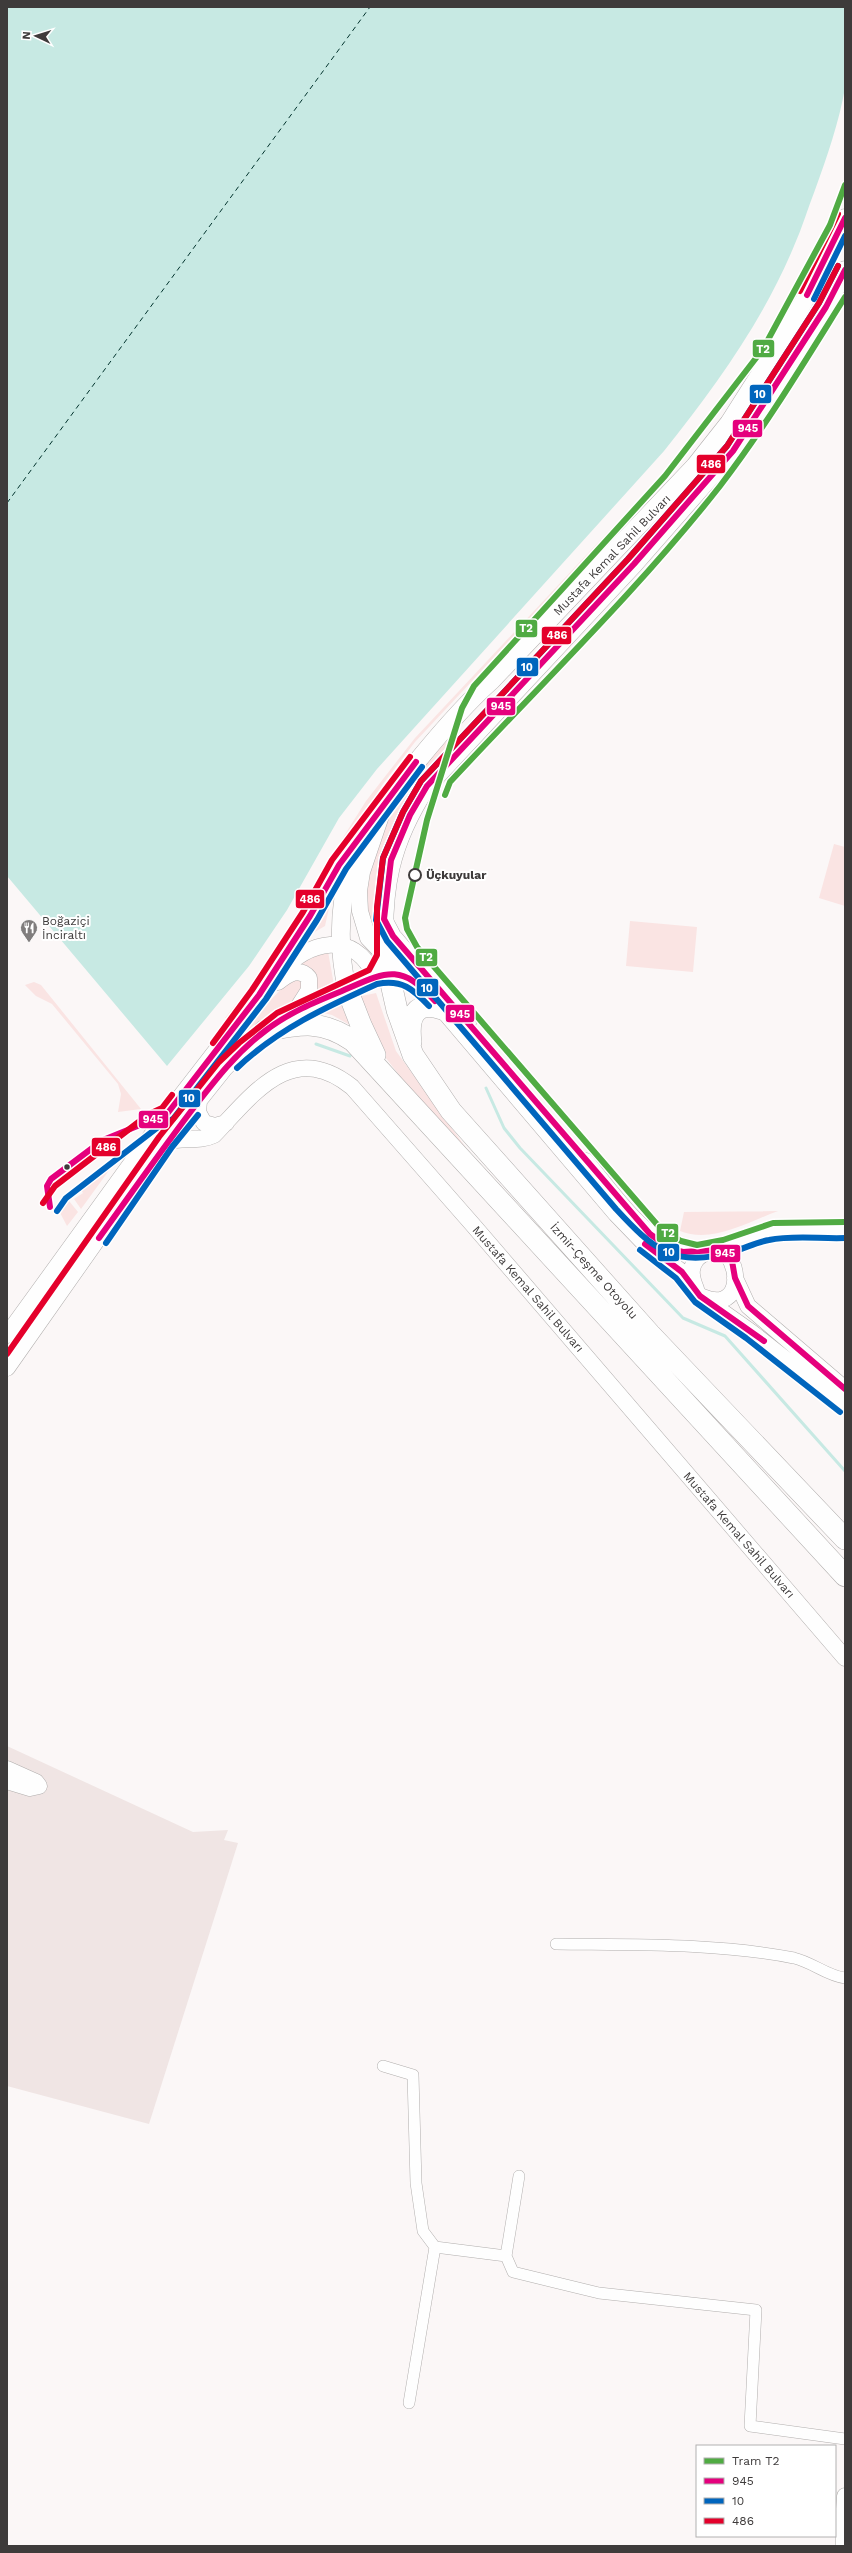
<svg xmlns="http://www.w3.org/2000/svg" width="852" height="2553" font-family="'Work Sans',sans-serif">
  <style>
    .built { fill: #f0e5e4 }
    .green { fill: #fae4e3 }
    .water { fill: #c7e9e3 }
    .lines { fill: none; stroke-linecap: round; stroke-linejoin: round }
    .stream { stroke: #c7e9e3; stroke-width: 3 }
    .ferry { stroke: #02332d; stroke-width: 1; stroke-dasharray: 5 4; stroke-linecap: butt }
    .street-casing { stroke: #b1aead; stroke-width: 12 }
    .secondary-casing { stroke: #b1aead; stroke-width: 17 }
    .primary-casing { stroke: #b1aead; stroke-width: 19 }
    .highway-casing { stroke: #b1aead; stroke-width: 22 }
    .street { stroke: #fefefe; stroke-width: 11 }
    .secondary { stroke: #fefefe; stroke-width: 16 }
    .primary { stroke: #fefefe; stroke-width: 18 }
    .highway { stroke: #fefefe; stroke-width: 21 }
    .bus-1-casing { stroke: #fff; stroke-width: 9 }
    .bus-2-casing { stroke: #fff; stroke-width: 9 }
    .bus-3-casing { stroke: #fff; stroke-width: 9 }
    .bus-1 { stroke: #e5007d; stroke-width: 6 }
    .bus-2 { stroke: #0065bd; stroke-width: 6 }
    .bus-3 { stroke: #e4002b; stroke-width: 6 }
    .tram-1-casing { stroke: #fff; stroke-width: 9 }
    .tram-1 { stroke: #50ab43; stroke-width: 6 }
    .stop-dot { fill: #fff; stroke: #3e3b3b; stroke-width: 2 }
    .bus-dot { fill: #3e3b3b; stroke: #fff; stroke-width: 1.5 }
    .labels { text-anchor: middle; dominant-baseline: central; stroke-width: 4; stroke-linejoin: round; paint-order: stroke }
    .street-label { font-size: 12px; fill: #3e3b3b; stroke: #fff }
    .stop-label { font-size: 12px; font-weight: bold; fill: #3e3b3b; stroke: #fff; text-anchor: start }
    .poi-label { font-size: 12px; fill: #3e3b3b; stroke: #fff; text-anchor: start }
    .line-badge { stroke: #fff; stroke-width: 1.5 }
    .badge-label { font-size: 11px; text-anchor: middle; font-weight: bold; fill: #fff }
  </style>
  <rect width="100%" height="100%" fill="#fbf7f7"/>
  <path class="built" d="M7,1746L193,1832L228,1830L224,1840L238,1843L149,2124L7,2086Z"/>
  <path class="green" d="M636,502L616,527L415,742L383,784L346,841L314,898L234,1018H225L271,959L298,919L332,855L366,801L415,738Z
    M447,741L445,754L430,769L377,936L369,924L366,875L390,806L418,769Z
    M834,844L845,847V906L819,898Z
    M332,895L325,926L306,937Z
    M630,921L697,927L693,972L626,966Z
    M327,946L334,985L318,989L311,971L295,966Z
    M293,977L303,978L308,992L264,1019L220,1066L95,1231L88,1232L199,1080L253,1018Z
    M34,982L41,985L141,1109L118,1112L121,1094L118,1084L52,1004L36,996L25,985Z
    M376,993L396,1051L477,1163L448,1138L382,1053L357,997Z
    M338,997L350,1025L332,1015L315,1011Z
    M118,1158L81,1209L74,1199L83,1193L78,1186Z
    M65,1196L78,1212L67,1226L58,1209L60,1200Z
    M778,1211C748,1222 712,1244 680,1231L684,1212Z
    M77,1246L87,1247L7,1357V1344Z"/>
  <path class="water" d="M7,7H845V88C839,122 827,157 815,190C808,208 802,228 794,246C763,321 714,388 664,451L377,769L339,818L287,910L249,966L167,1066L7,876Z"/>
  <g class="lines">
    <path class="stream" d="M316,1044L350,1056
      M486,1088L504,1128L520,1148L683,1318L725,1336L845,1471"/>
    <path class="ferry" d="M7,503L370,7"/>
    <defs>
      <path id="street" d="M556,1944C635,1945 716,1943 794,1958C812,1962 827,1976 845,1978
        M383,2066L413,2075L416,2183L423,2231L435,2247L506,2256L513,2272L599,2293L756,2310L750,2426L845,2439
        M506,2256L519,2176
        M409,2403L435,2247"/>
      <path id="secondary" d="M384,807L362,872L359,891L360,911L368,938L397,968L425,989L616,1214L643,1242L682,1272L700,1296L751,1332L845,1406
        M384,919L393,936L468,1023
        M279,973C309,941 353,929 375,976
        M278,982C287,975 299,966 309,978V990L295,1012
        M199,1101L198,1112L204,1123L215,1126L226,1123
        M166,1142C182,1137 200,1142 214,1135C254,1093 292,1039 352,1087L473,1225L845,1658
        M586,1161C610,1190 643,1239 680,1251C695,1257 712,1245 727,1254C743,1276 736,1311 703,1297
        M735,1278L748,1306L845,1389
        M696,1289C692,1279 689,1269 696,1260C704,1249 756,1234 771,1232C794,1227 821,1231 845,1230
        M7,1335L167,1114L259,995L310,916L339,865L357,841
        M7,1368L166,1142L225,1068L244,1049L264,1031L295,1012L375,976L400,974
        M7,1769L36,1782L39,1786L30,1788L7,1781
        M844,2546L843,2522L845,2496"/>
      <path id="primary" d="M385,957C381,889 390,843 427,786L634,564L733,451L772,393L826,307L845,270
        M347,989C334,932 341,862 375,813C388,794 404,776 419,759C442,731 464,705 491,681L695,466L729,423L778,346L818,277L845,218"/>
      <path id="highway" d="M385,957L397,1010L413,1055L451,1111L650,1334L845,1539
        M347,989L361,1025L375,1055
        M264,1031C300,1024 322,1019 353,1041L845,1576
        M411,1042C408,1018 414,1000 442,1009"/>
    </defs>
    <use href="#street" class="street-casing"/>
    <use href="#secondary" class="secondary-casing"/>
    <use href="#primary" class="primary-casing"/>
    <use href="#highway" class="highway-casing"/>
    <use href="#street" class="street"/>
    <use href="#secondary" class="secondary"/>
    <use href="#primary" class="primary"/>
    <use href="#highway" class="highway"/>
    <defs>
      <path id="bus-1" d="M845,270L826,307L733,451L634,564L427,786L410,815L391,860L384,919L393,936L650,1234L671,1249L683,1252L715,1250L727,1254L732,1261L735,1278L748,1306L845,1389
        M807,295L845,218
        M50,1207L47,1186L51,1179L103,1140L167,1114L259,995L310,916L339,865L416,762
        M99,1238C131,1194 162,1149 195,1106C216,1079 237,1052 265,1031C288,1013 315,1002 342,991C386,972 400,962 435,1001
        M645,1244L682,1272L700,1296L764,1341"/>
      <path id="bus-2" d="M838,266L819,303L727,446L628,559L421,781L403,812L383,858L376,920L387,941L616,1209C653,1249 675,1269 731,1252C744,1249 756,1242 769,1240C793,1235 820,1239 845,1238
        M814,299L845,236
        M237,1068C278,1029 326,1007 377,984C402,979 413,989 429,1006
        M57,1211L66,1198L158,1127L173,1119L266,999L317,920L346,869L422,767
        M106,1243L172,1147L198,1115
        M640,1250L676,1278L695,1302L746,1338L840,1412"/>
      <path id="bus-3" d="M800,291L838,214
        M213,1043L252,990L303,912L332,860L410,757
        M43,1203L55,1186L149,1114L162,1108L172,1095
        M7,1354L159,1137L219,1062L239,1043L277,1013L369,970L377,955V907L383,858L403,812L421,781L628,559L727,446L819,303L838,266"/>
    </defs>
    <use href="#bus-1" class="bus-1-casing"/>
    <use href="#bus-2" class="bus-2-casing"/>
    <use href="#bus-3" class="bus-3-casing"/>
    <use href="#bus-1" class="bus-1"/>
    <use href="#bus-2" class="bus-2"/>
    <use href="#bus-3" class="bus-3"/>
    <defs>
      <path id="tram-1" d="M845,185L830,225L763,349L665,476L474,686L462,708L427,820L405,918L407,929L417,947L661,1229L681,1241L697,1245L723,1240L773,1223L845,1222
        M445,795L450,782C540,685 638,590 720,486C766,426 805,361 845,297"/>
    </defs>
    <use href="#tram-1" class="tram-1-casing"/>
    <use href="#tram-1" class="tram-1"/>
  </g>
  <defs>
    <symbol id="restaurant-pin" viewBox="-11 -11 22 30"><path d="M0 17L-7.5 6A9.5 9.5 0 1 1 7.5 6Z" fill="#807d7d" stroke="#fff"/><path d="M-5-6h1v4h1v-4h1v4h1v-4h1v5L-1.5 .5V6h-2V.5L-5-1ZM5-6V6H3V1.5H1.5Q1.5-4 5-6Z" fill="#fff"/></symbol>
  </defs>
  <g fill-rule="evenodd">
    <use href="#restaurant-pin" x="19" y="918" width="20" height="27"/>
  </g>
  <circle class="stop-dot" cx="415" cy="875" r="6"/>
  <circle class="bus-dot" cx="67" cy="1167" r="3.5"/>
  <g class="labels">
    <g class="street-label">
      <text transform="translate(612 555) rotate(-46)">Mustafa Kemal Sahil Bulvarı</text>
      <text transform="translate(594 1271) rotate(48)">İzmir-Çeşme Otoyolu</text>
      <text transform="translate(528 1289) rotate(49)">Mustafa Kemal Sahil Bulvarı</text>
      <text transform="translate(739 1535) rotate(49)">Mustafa Kemal Sahil Bulvarı</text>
    </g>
    <g class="stop-label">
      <text x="426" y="875">Üçkuyular</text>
    </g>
    <g class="poi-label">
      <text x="42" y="921">Boğaziçi<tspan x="42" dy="14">İnciraltı</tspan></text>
    </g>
  </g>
  <g class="line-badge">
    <rect x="752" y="339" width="23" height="19" rx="4" fill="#50ab43"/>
    <rect x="749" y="384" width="23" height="20" rx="4" fill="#0065bd"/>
    <rect x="732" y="419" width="31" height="19" rx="4" fill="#e5007d"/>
    <rect x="696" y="454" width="30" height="20" rx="4" fill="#e4002b"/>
    <rect x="515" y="619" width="23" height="19" rx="4" fill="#50ab43"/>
    <rect x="541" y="626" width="31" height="19" rx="4" fill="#e4002b"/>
    <rect x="516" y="657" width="23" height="20" rx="4" fill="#0065bd"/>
    <rect x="486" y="697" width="30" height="19" rx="4" fill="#e5007d"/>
    <rect x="295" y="889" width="30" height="20" rx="4" fill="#e4002b"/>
    <rect x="415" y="948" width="23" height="19" rx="4" fill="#50ab43"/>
    <rect x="416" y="978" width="23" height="19" rx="4" fill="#0065bd"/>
    <rect x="445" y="1004" width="30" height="19" rx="4" fill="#e5007d"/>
    <rect x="178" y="1089" width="23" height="19" rx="4" fill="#0065bd"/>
    <rect x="138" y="1110" width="31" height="19" rx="4" fill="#e5007d"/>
    <rect x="91" y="1137" width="30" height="20" rx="4" fill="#e4002b"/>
    <rect x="656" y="1223" width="23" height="20" rx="4" fill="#50ab43"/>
    <rect x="657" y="1243" width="23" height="19" rx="4" fill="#0065bd"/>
    <rect x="710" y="1244" width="31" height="19" rx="4" fill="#e5007d"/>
  </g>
  <g class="badge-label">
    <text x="763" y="353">T2</text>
    <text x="760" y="398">10</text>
    <text x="748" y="432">945</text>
    <text x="711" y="468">486</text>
    <text x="526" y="632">T2</text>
    <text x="557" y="639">486</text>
    <text x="527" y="671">10</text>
    <text x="501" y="710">945</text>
    <text x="310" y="903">486</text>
    <text x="426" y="961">T2</text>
    <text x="427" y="992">10</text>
    <text x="460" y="1018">945</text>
    <text x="189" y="1102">10</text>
    <text x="153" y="1123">945</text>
    <text x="106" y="1151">486</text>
    <text x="668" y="1237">T2</text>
    <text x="669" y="1256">10</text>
    <text x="725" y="1257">945</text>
  </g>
  <rect width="852" height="2553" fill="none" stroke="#3e3b3b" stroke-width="16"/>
  <rect x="696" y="2445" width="140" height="92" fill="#ffffff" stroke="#b2b1b1"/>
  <rect x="704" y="2458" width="20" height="6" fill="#50ab43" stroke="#b2b1b1"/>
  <text x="732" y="2465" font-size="12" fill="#3e3b3b">Tram T2</text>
  <rect x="704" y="2478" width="20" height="6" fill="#e5007d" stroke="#b2b1b1"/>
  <text x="732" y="2485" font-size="12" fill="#3e3b3b">945</text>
  <rect x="704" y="2498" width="20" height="6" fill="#0065bd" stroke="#b2b1b1"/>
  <text x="732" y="2505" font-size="12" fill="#3e3b3b">10</text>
  <rect x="704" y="2518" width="20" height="6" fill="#e4002b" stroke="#b2b1b1"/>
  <text x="732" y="2525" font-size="12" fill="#3e3b3b">486</text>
  <g transform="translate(36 36) rotate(274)" stroke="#ffffff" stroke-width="3" paint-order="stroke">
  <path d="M0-3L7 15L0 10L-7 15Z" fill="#3e3b3b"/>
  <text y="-6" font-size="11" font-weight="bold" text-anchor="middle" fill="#3e3b3b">N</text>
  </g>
</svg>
